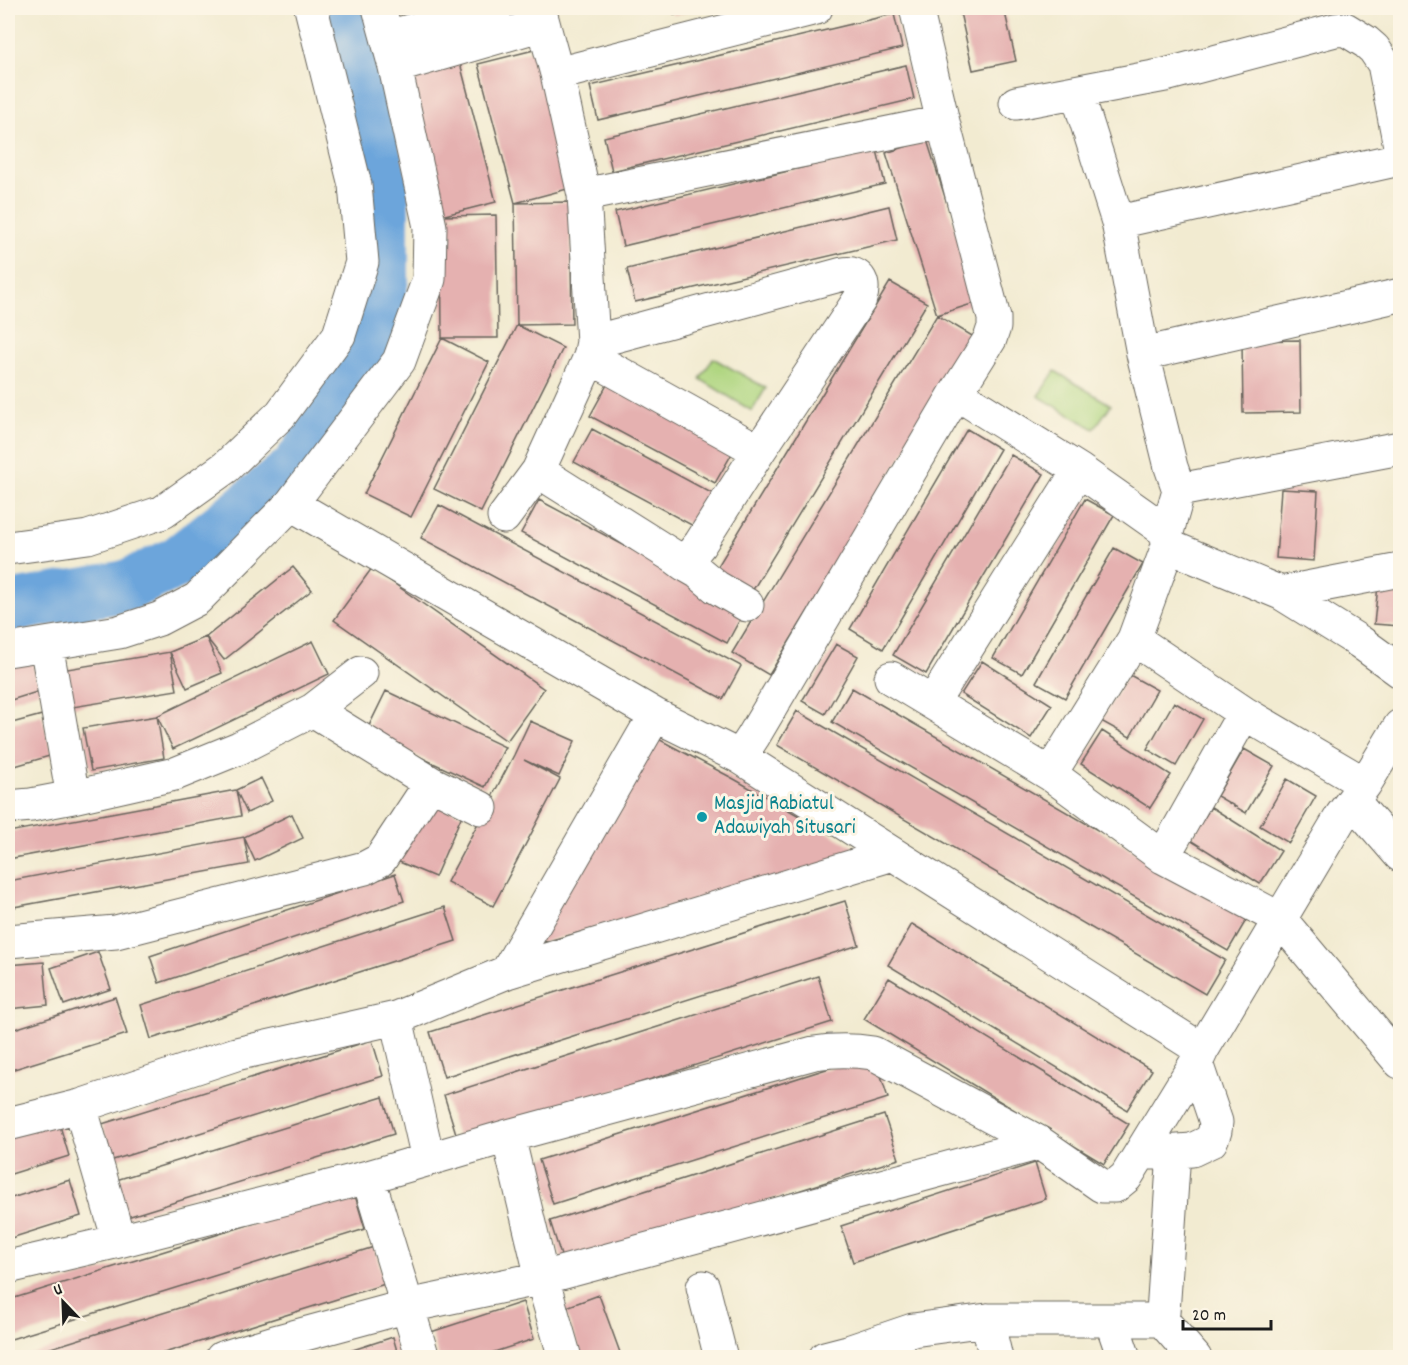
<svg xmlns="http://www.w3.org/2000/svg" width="1408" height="1365" font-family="Dekko,sans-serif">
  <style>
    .green { fill: #aed57f; stroke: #65784e; stroke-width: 1.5 }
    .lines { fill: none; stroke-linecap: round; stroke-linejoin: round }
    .river { stroke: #6ca5db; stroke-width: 52 }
    .building { fill: #e5b1b0 }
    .minor-casing { stroke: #67645b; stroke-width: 35 }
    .minor { stroke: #fff; stroke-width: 33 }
    .culture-dot { fill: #0f9aa8; stroke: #fcf5e5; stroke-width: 2 }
    .labels { text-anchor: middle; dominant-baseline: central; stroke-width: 6; stroke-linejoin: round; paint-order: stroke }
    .culture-label { font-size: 21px; fill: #0d838f; stroke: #fcf5e5; text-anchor: start }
  </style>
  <rect width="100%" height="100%" fill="#fcf5e5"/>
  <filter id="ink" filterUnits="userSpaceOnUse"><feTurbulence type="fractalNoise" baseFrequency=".0167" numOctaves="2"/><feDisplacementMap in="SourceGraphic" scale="12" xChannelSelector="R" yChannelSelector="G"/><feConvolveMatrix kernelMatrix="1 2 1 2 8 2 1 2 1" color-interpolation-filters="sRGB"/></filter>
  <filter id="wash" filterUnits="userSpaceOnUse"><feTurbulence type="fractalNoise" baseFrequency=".008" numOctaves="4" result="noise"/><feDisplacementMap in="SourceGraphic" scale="24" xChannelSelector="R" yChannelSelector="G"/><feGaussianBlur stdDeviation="1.35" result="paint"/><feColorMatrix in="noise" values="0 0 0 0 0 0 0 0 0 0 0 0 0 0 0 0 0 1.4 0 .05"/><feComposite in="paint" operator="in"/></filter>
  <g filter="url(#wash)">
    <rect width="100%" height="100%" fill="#f2ebd1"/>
    <path class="green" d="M713,358L766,388L752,411L700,379Z
      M1055,371L1111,405L1094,429L1038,396Z"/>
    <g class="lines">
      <path class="river" d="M8,607L126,586L178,562L296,469L373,354L383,277V187L339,8"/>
    </g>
    <g id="blocks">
      <path class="building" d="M672,8H700L674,15Z
        M959,8H1004L1016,61L973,70Z
        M894,14L902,48L598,120L590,86Z
        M534,50L571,188L515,203L570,202L572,324L517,325L515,203L478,64Z
        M460,63L496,202L441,216L404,78Z
        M906,65L914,99L612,171L604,137Z
        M927,140L978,302L937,315L886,153Z
        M877,150L885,184L623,246L615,212Z
        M889,206L897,240L635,302L627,269Z
        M496,215L498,338H442L489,362L411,517L364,494L442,338L441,216Z
        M890,282L927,303L751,593L715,571Z
        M937,315L974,337L769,675L732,653Z
        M517,325L563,348L481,512L434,489Z
        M1300,340L1301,412L1243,413L1242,341Z
        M608,383L734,450L715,483L590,416Z
        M592,429L717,496L699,529L574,462Z
        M967,429L1000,449L883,649L850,629Z
        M1011,455L1044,474L926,674L893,655Z
        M1281,489L1318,491L1314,561L1276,558Z
        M1085,499L1114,515L1022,674L993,658Z
        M539,500L745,610L727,643L521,533Z
        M439,505L741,666L723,699L421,538Z
        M1114,548L1143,564L1065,698L1036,682Z
        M293,567L312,590L224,660L206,637L222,673L187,688L170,652L206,637Z
        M372,568L544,689L507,741L334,620Z
        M1379,576L1400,578V626L1374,624Z
        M313,641L329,674L173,749L157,716L164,758L91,771L83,728L157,716Z
        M836,644L858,656L825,714L802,701Z
        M29,650L40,691L8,701V657Z
        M170,652L177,690L73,707L67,669Z
        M982,661L1052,705L1031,738L961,694Z
        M1128,674L1157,690L1130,737L1101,721Z
        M852,688L1248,917L1228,951L832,722Z
        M386,691L505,747L485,787L366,732Z
        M1174,702L1203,719L1176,766L1147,749Z
        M797,711L1225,960L1205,994L777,745Z
        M42,715L53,755L8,768V724Z
        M530,721L575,741L559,776L524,760L560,779L493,906L447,882L514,755Z
        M1102,731L1171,775L1150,808L1081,764Z
        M647,733L734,779L866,854L537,944Z
        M1244,749L1274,766L1246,813L1217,796Z
        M261,778L272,801L247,813L236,790L241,816L8,859V832L236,790Z
        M1287,779L1316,796L1289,843L1260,826Z
        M423,799L462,815L435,877L397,861Z
        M1211,807L1281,851L1260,884L1190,840Z
        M292,814L303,838L255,861L244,837Z
        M244,837L249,864L8,908V881Z
        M395,874L404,901L159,983L150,956Z
        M845,901L859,945L444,1077L430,1032Z
        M445,907L456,941L151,1039L141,1005Z
        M912,924L1152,1070L1127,1110L888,965Z
        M98,952L111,989L64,1005L51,968Z
        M44,962L48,1005L8,1009V965Z
        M818,976L832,1022L458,1140L444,1095Z
        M889,978L1129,1124L1104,1164L864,1019Z
        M115,997L127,1034L8,1071V1031Z
        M372,1040L383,1076L113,1160L102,1124Z
        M874,1054L888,1098L553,1204L539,1160Z
        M383,1097L394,1134L124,1218L113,1181Z
        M884,1115L899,1159L564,1265L550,1221Z
        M58,1119L69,1156L8,1175V1135Z
        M1035,1163L1046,1199L853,1262L841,1226Z
        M70,1180L81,1216L8,1239V1199Z
        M354,1192L365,1229L8,1340V1300Z
        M374,1247L385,1284L318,1305L148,1358H19Z
        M599,1295L622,1358H582L573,1332L564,1308Z
        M523,1302L534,1339L476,1358H439L431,1332Z
        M393,1337L399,1358H331V1357Z"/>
    </g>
  </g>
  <g filter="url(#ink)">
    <use href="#blocks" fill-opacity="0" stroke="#67645b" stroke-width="1.5"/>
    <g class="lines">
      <defs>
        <path id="minor" d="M387,37L496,8
          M395,67L543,24
          M557,74L816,8
          M1077,92L1118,222L1143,354L1171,467L1179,490L1167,532
          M1016,103L1165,75L1335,30L1345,29L1366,42L1374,49L1384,64L1400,146
          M584,195L943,122
          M1118,222L1400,159
          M1143,354L1400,295
          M590,357L759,451
          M538,471L676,558L684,564L700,544L759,451L860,299C865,285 861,271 843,274L593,342
          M1179,490L1400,448
          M291,504L655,715L740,757L1202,1050
          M504,517L538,471L590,357L593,342L584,195L557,74L539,8
          M1168,546L1281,593L1360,642L1400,671
          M8,548L88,537L163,512L226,467L281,414L339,335L362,262L355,185L311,8
          M684,564L698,572L716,587L747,605
          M1281,593L1400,570
          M46,644L73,797
          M8,650L119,632L159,619L197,599L291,504L399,361L429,279L430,227L395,67L379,8
          M891,678L1050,774L1163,857L1280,919L1400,1062
          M933,702L1079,470
          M313,710L431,783L481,808
          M740,757L753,737L956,393L990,339L994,327V318L943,122L916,8
          M1050,774L1134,639
          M1365,784L1400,726
          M1353,801L1400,855
          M8,807L31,805L73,797L175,774L239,748L313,710L361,673
          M1163,857L1244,713
          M8,941L116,932L365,868L380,860L431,783
          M507,972L655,715
          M396,1018L428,1159
          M80,1106L119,1241
          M8,1124L80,1106L236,1054L396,1018L507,972L893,854
          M1151,1153L1192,1150L1211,1141L1215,1131L1216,1122L1196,1063
          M368,1177L423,1358
          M8,1267L119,1241L368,1177L508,1136L814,1053C834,1050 853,1050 873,1053L1040,1143L1102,1186H1115L1126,1177L1196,1063L1202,1050L1342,815L1365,784L1244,713L1134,639L1168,546L1167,532L1079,470L956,393
          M703,1287L721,1358
          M1160,1318L1195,1358
          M987,1320L996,1358
          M1111,1320L1124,1358
          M222,1358L275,1342L408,1306L542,1278L508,1136
          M565,1358L542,1278L1040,1143
          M825,1358L848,1352L913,1330L987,1320H1155L1160,1318L1163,1313L1174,1152"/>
      </defs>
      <use href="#minor" class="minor-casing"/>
      <use href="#minor" class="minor"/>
    </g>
  </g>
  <circle class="culture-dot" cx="702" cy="817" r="6"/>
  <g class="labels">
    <g class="culture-label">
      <text x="714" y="805">Masjid Rabiatul<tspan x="714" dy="24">Adawiyah Situsari</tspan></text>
    </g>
  </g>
  <rect width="1408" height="1365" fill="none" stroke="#fcf5e5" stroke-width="30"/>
  <g transform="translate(63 1302) rotate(337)" stroke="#fcf5e5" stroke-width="4.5" paint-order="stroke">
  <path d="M0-4.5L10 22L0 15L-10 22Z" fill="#1c1c1c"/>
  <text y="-9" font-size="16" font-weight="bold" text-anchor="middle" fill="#1c1c1c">U</text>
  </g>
  <path d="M1183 1320v9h88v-9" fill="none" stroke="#1c1c1c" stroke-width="3"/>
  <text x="1192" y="1320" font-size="18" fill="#1c1c1c" stroke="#fcf5e5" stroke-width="4.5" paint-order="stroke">20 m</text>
</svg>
